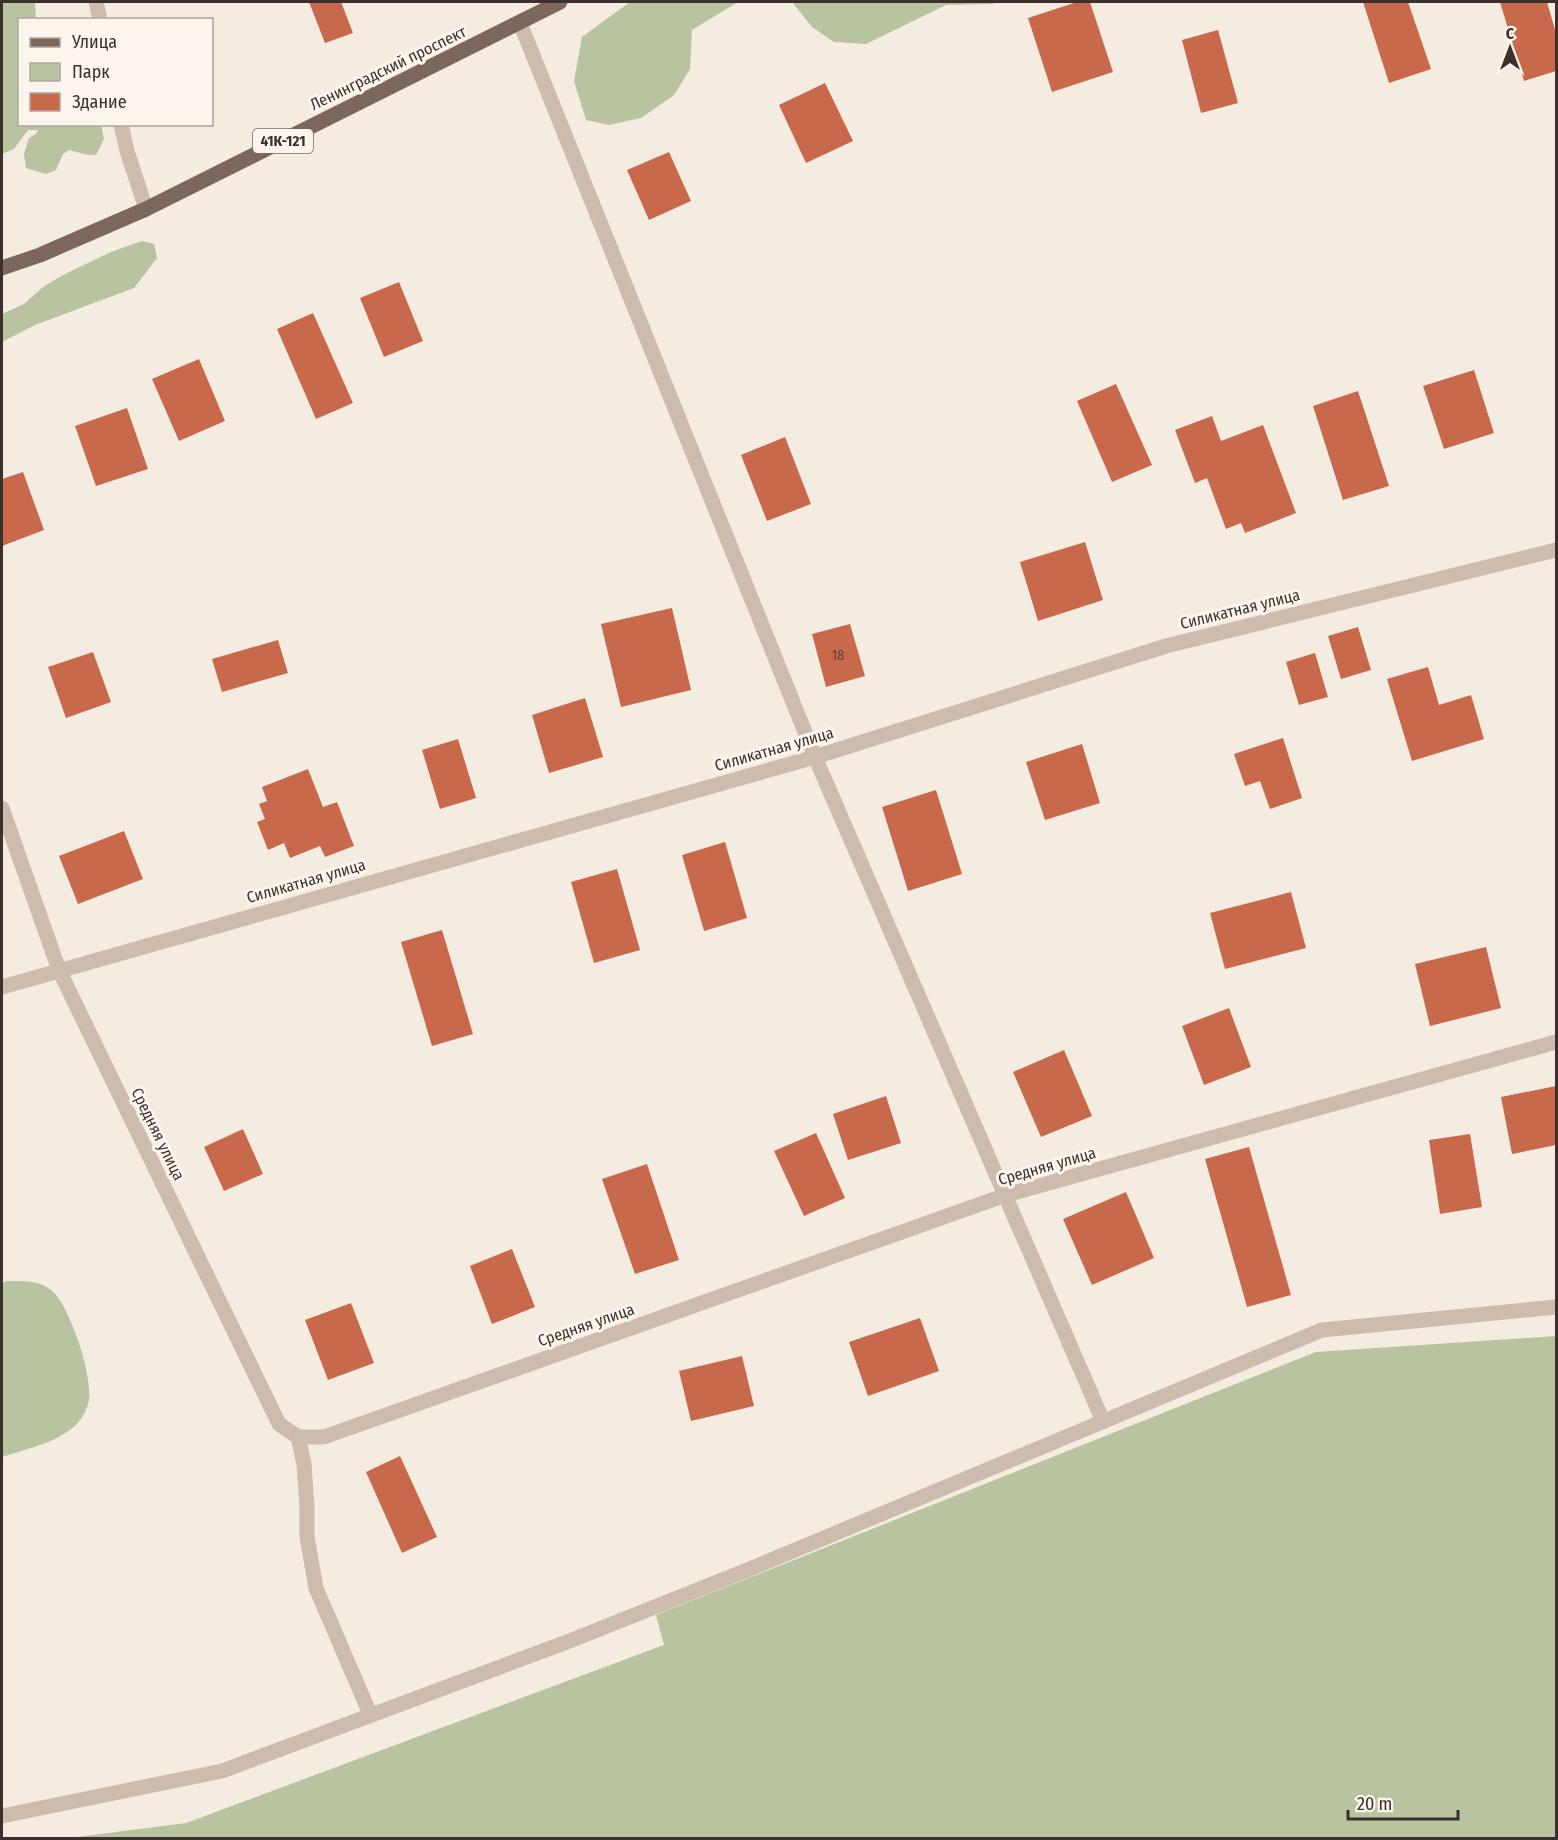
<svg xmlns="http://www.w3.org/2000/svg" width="1558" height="1840" font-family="'Fira Sans Condensed',sans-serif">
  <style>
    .green { fill: #b8c4a0 }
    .building { fill: #c8694b }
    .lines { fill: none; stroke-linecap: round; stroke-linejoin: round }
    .minor { stroke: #cdbbac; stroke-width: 15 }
    .primary { stroke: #7d675c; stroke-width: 15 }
    .labels { text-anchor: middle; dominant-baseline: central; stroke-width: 6; stroke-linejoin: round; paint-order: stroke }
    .number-label { font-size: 14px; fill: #5e3e33 }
    .shield { fill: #fbf5ee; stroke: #756b66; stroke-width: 1.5 }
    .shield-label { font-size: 15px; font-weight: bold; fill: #3b302b }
    .street-label { font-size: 16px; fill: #3b302b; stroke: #fbf5ee }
  </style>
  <rect width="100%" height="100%" fill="#f4ebe1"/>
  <path class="green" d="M2,2H35L36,19L20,20V124L101,125L104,139L96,155H88L69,150L63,154L56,170L46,174L26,168L24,154L29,138L36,134L38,130H28L14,149L2,154Z
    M630,2H738L692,30L690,69L674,95L641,118L609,125L586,120L574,81L582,37Z
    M792,2H997L992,4L946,5L866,44L834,42L812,27Z
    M142,241L154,244L157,258L134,288L35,325L2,342V314L24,304L43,287L65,274L111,252Z
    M7,1281C23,1281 39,1280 51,1290C70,1305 93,1376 89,1400C88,1405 85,1413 82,1417C69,1440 26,1449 2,1457V1283Z
    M1556,1336V1838H69L186,1823L664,1645L656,1615L1316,1352Z"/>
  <path class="building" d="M309,2H341L353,33L325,43Z
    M1077,2H1090L1113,72L1052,92L1028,18Z
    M1363,2H1408L1431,69L1389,83Z
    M1500,2H1547L1556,33V71L1524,81Z
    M1218,30L1238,103L1201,113L1182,40Z
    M825,83L853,141L806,163L779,105Z
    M669,152L691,201L649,220L627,170Z
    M399,282L423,341L384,357L360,298Z
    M313,313L353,403L316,419L277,329Z
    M199,359L225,421L179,441L152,379Z
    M1474,370L1494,433L1444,449L1423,386Z
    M1116,384L1152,465L1112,482L1077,401Z
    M1358,391L1389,486L1343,500L1313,406Z
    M127,408L148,469L96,486L75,426Z
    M1212,416L1221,441L1263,425L1296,513L1245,533L1241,523L1226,529L1207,478L1195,483L1175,430Z
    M785,437L811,504L767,521L741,455Z
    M23,472L44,530L2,546V479Z
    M1085,542L1103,600L1038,621L1020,562Z
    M672,608L691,690L621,707L601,624Z
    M850,624L865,676L826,687L812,634Z
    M1358,627L1371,670L1341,679L1328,636Z
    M278,640L288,673L222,692L212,659Z
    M93,652L111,702L66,718L48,667Z
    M1315,653L1328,697L1299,705L1286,662Z
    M1428,667L1439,705L1471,695L1484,739L1412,761L1387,679Z
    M585,698L603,757L549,773L532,715Z
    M1283,738L1302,798L1270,809L1260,781L1245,786L1234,754Z
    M458,739L476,798L440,809L422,750Z
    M1082,744L1100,803L1045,820L1026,762Z
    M308,769L323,807L337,802L354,846L325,857L320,846L290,858L284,843L268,850L257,822L265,819L259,804L267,801L262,787Z
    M936,790L962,874L908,891L882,807Z
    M124,831L143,879L78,904L59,856Z
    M725,842L747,918L704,931L682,855Z
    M617,869L640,950L594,963L571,882Z
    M1291,892L1306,948L1225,969L1210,913Z
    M442,930L473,1034L432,1046L401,942Z
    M1486,947L1501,1008L1430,1026L1415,964Z
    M1229,1008L1251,1067L1204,1085L1182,1026Z
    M1064,1050L1092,1116L1041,1137L1013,1072Z
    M1556,1086V1145L1512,1154L1501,1097Z
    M886,1096L901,1143L848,1160L833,1114Z
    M243,1129L263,1174L224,1191L204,1147Z
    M816,1133L845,1198L804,1216L774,1151Z
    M1470,1134L1482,1207L1440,1214L1429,1140Z
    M1249,1147L1291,1295L1247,1307L1205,1159Z
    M647,1164L679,1260L635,1274L602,1179Z
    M1126,1192L1154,1258L1092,1285L1063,1219Z
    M512,1249L535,1307L492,1324L470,1266Z
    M351,1303L374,1363L328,1380L305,1320Z
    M920,1318L939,1371L868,1396L849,1342Z
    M742,1356L754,1406L691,1421L679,1371Z
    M400,1456L437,1537L402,1553L366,1472Z"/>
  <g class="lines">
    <path class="minor" d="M96,2L100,20
      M520,23L815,757L1103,1421
      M121,124L127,151L146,209
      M2,808L59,970L279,1424L298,1437H324L1006,1195L1556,1042
      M2,987L815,757L1166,646L1556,550
      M298,1437L304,1464L307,1507V1537L316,1588L370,1714
      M2,1816L222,1771L572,1640L745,1571L1322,1330L1556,1307"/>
    <path class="primary" d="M2,268L40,255L146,209L560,2"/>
  </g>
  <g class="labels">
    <g class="number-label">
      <text x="838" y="655">18</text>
    </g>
    <rect class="shield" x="253" y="129" width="60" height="24" rx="4.5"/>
    <g class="shield-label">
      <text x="283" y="141">41К-121</text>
    </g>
    <g class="street-label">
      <text transform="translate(388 68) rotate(-26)">Ленинградский проспект</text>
      <text transform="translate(1240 609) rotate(-14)">Силикатная улица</text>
      <text transform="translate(774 749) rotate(-16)">Силикатная улица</text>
      <text transform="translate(306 881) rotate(-16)">Силикатная улица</text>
      <text transform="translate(158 1134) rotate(64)">Средняя улица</text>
      <text transform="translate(1047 1166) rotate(-16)">Средняя улица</text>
      <text transform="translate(586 1325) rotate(-19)">Средняя улица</text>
    </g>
  </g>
  <rect width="1558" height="1840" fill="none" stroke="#3b302b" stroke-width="6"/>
  <rect x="18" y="18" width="195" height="108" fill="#fbf5ee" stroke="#aea6a0" stroke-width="1.5"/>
  <rect x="30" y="38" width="30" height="9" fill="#7d675c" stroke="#aea6a0" stroke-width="1.5"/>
  <text x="72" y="48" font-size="18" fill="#3b302b">Улица</text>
  <rect x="30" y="63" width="30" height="18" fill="#b8c4a0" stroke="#aea6a0" stroke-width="1.5"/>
  <text x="72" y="78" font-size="18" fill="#3b302b">Парк</text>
  <rect x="30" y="93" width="30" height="18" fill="#c8694b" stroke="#aea6a0" stroke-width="1.5"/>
  <text x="72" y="108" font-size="18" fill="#3b302b">Здание</text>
  <g transform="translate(1510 48)" stroke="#fbf5ee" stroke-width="4.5" paint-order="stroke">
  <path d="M0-4.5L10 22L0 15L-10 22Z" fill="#3b302b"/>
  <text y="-9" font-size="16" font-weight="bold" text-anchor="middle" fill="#3b302b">С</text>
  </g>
  <path d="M1348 1810v9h110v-9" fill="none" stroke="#3b302b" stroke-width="3"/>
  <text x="1357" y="1810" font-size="18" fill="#3b302b" stroke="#fbf5ee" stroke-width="4.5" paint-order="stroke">20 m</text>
</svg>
